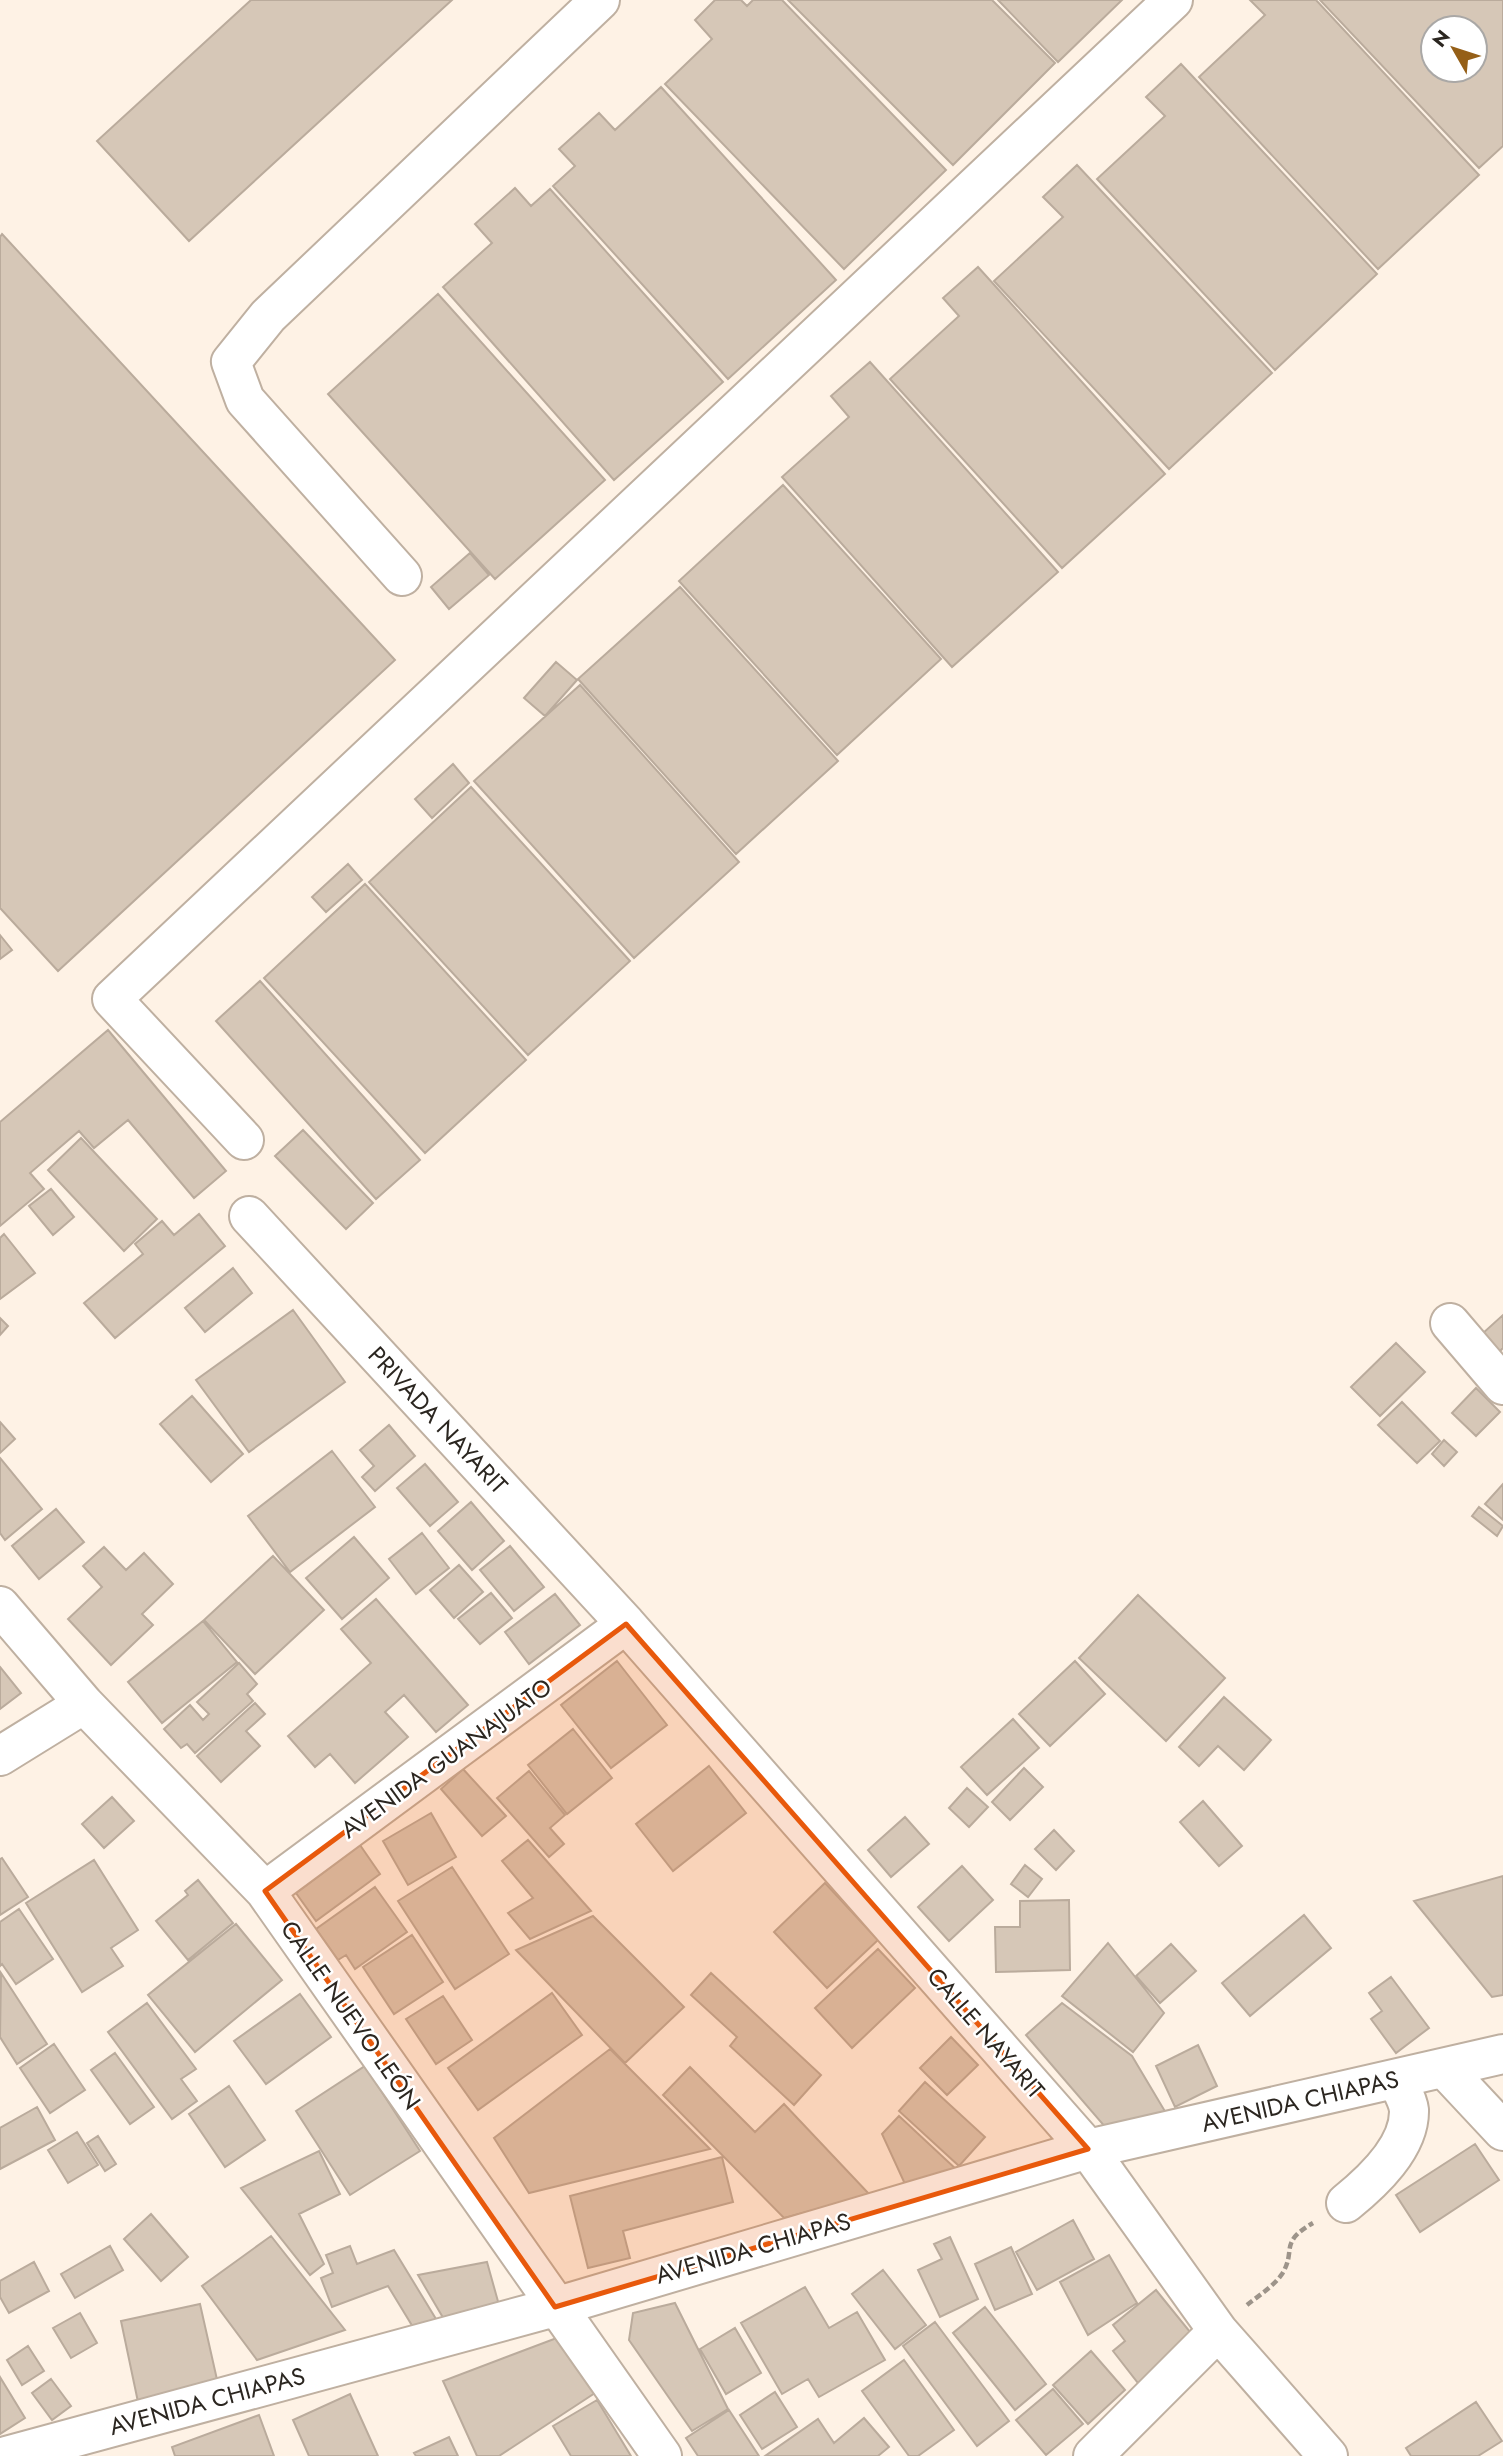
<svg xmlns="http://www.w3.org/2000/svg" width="1503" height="2456" font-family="Jost,sans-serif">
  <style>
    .building { fill: #d6c7b7; stroke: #baab9c; stroke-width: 2; fill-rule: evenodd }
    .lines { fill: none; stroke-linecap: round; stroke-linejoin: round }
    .minor-casing { stroke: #bfb0a1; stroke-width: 42 }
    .path { stroke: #9d948a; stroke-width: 4.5; stroke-dasharray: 7 3.5; stroke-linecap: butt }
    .minor { stroke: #fff; stroke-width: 38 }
    .marked { fill: #e8590c; fill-opacity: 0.2; stroke: #e8590c; stroke-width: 5; stroke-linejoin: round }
    .labels { text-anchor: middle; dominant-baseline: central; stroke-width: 5; stroke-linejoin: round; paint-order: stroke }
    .street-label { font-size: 24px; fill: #2b2620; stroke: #fff }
  </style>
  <rect width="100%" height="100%" fill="#fef2e5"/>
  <path class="building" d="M251,0H452L189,241L97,141Z
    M715,0H741L747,6L753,0H782L946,170L844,269L665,84L712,39L695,20Z
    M788,0H992L1055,63L953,165Z
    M998,0H1122L1058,62Z
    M1250,0H1316L1479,175L1378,269L1199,77L1265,15Z
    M1320,0H1503V146L1479,168ZM1433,28H1475V70H1433Z
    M1181,64L1377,274L1275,370L1097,179L1165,116L1146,97Z
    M661,87L836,280L728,379L553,186L575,166L559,149L599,113L615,130Z
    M1077,165L1272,373L1169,469L994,281L1063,217L1043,197Z
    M515,188L531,206L550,189L723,382L614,480L443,287L492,243L475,224Z
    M2,234L395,660L58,971L0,908V237Z
    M978,267L1165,474L1062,568L890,379L959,316L943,298Z
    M438,294L605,480L495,579L328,394Z
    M870,362L1058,572L952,667L782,477L849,417L831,396Z
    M783,485L941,659L837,755L679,581Z
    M470,553L489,575L449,609L431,587Z
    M680,587L838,761L736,854L578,679Z
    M556,662L577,680L545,716L524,698Z
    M580,685L739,862L634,958L474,781Z
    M453,764L469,783L432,818L415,799Z
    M471,787L630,961L528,1055L369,882Z
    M348,864L362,880L326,912L312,897Z
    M365,884L526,1060L425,1153L264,978Z
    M0,935L12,950L0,959Z
    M260,981L420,1160L376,1199L216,1021Z
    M108,1030L226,1171L194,1198L128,1120L94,1148L79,1131L30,1173L44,1189L0,1226V1122Z
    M303,1130L373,1203L346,1229L275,1156Z
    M81,1138L157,1219L124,1251L48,1170Z
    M51,1189L74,1217L53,1235L29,1206Z
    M199,1214L225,1246L115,1338L84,1303L143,1254L135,1244L162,1221L174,1235Z
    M4,1234L35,1273L0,1299V1238Z
    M233,1268L252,1293L205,1332L185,1308Z
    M293,1310L345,1382L249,1452L196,1380Z
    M1503,1315V1348L1499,1352L1482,1334Z
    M0,1318L8,1326L0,1335Z
    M1396,1343L1425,1372L1380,1416L1351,1387Z
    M1476,1388L1500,1412L1476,1436L1452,1413Z
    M192,1396L243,1454L211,1482L160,1424Z
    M1402,1402L1440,1441L1417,1463L1378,1425Z
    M0,1422L15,1439L0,1453Z
    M389,1425L415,1456L375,1491L362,1477L374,1466L360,1450Z
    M1444,1440L1457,1452L1444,1466L1432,1454Z
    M332,1451L375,1507L290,1572L248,1516Z
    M0,1458L42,1509L5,1540L0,1533Z
    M425,1464L458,1502L430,1526L397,1488Z
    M1503,1484V1520L1485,1504Z
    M471,1502L504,1541L472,1570L438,1531Z
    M1479,1507L1503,1526L1497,1536L1472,1516Z
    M56,1509L84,1542L39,1579L12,1546Z
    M422,1533L449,1568L416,1594L389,1559Z
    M354,1537L389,1578L342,1619L306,1578Z
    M510,1546L544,1587L514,1611L480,1570Z
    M104,1547L126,1570L144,1553L173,1584L142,1614L153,1625L111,1665L68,1619L102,1587L83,1566Z
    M273,1556L324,1610L255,1674L204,1620Z
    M459,1565L483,1592L454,1618L430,1590Z
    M491,1593L512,1618L480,1644L458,1619Z
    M555,1594L580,1625L529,1664L505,1632Z
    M1138,1595L1225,1678L1166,1741L1079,1658Z
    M376,1599L468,1705L436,1732L404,1695L385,1712L408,1737L355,1783L330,1754L315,1767L288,1736L371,1663L341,1629Z
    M203,1621L237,1662L162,1723L128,1682Z
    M617,1661L667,1725L611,1768L561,1705Z
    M1075,1661L1105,1694L1050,1746L1019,1714Z
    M239,1663L257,1684L247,1694L253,1701L195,1753L187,1744L181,1748L164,1729L190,1705L203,1720L209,1714L197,1702Z
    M0,1667L21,1693L0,1709Z
    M1224,1697L1271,1740L1244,1770L1218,1746L1199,1766L1179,1747Z
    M255,1703L265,1714L246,1731L260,1746L221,1782L197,1756Z
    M1013,1719L1039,1748L987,1795L961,1767Z
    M573,1729L612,1778L567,1814L528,1765Z
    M709,1766L746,1813L673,1871L636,1824Z
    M1024,1768L1043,1787L1010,1820L992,1802Z
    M463,1769L506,1816L482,1836L441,1789Z
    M529,1771L565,1815L550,1828L564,1844L549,1857L497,1798Z
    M967,1788L988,1807L969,1827L949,1808Z
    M112,1797L134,1821L104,1848L82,1824Z
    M1203,1801L1242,1846L1219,1866L1180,1822Z
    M431,1813L456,1857L408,1885L383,1841Z
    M905,1817L929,1844L891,1877L868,1850Z
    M1054,1830L1074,1851L1056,1870L1035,1849Z
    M528,1840L591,1911L530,1939L508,1913L533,1898L502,1861Z
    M360,1845L380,1874L316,1921L296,1893Z
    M2,1858L28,1897L0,1915V1859Z
    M94,1860L138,1930L111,1948L123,1966L82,1992L26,1903Z
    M1025,1865L1042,1879L1028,1897L1011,1884Z
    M962,1866L993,1900L949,1941L918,1907Z
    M452,1867L509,1954L455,1989L398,1901Z
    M1503,1876V1995L1492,1997L1414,1901Z
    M198,1880L233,1923L188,1960L156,1921L188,1895L185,1891Z
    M825,1883L878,1940L827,1988L774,1932Z
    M375,1887L407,1932L355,1969L346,1955L338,1960L316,1929Z
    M1069,1900L1070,1970L996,1972L995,1927H1020V1901Z
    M19,1909L53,1959L16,1984L2,1964L0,1966V1922Z
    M1304,1915L1331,1948L1250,2016L1222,1983Z
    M593,1916L684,2007L625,2063L516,1950Z
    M236,1924L282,1980L195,2052L148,1995Z
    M412,1935L443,1982L394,2014L363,1967Z
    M1108,1943L1164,2013L1133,2052L1062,1996Z
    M1171,1944L1196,1971L1160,2003L1136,1976Z
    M878,1949L915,1988L852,2048L815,2008Z
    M1,1973L47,2044L17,2064L0,2037Z
    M711,1973L821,2075L794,2105L730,2046L737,2037L691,1995Z
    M1391,1977L1429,2028L1396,2053L1371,2019L1382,2011L1369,1993Z
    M552,1993L582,2035L478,2110L448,2068Z
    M300,1994L331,2037L266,2084L234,2041Z
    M443,1996L472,2040L436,2064L406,2019Z
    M147,2003L196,2069L181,2079L197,2101L172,2119L108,2032Z
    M1062,2003L1132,2056L1166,2113L1106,2128L1026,2035Z
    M951,2037L978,2065L947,2095L920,2068Z
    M54,2044L85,2090L50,2113L20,2068Z
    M1198,2045L1217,2086L1175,2107L1156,2066Z
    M610,2049L710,2149L529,2193L494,2138Z
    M115,2053L154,2107L130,2124L91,2070Z
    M365,2066L420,2151L350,2195L296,2111Z
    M690,2067L755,2132L784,2104L870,2195L784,2218L663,2095Z
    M925,2082L985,2137L959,2166L899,2111Z
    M229,2086L265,2140L225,2167L189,2114Z
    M37,2107L55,2140L0,2169V2128Z
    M899,2116L958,2171L905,2184L882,2134Z
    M77,2132L98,2165L68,2183L48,2150Z
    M98,2136L116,2164L105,2171L87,2143Z
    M1475,2144L1499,2180L1420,2232L1396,2195Z
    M319,2151L340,2194L299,2214L324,2264L310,2275L241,2188Z
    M722,2157L733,2202L623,2231L630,2258L588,2268L570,2196Z
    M151,2214L188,2257L161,2281L124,2239Z
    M1073,2220L1094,2259L1037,2290L1016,2252Z
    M271,2236L345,2330L257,2360L202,2286Z
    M950,2237L978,2299L940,2317L918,2270L942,2259L934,2244Z
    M110,2246L123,2270L75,2298L61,2274Z
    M350,2246L357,2264L394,2250L436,2319L416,2332L388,2286L332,2307L321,2278L333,2273L326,2255Z
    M1011,2247L1032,2294L995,2310L975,2264Z
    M1109,2255L1137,2303L1088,2335L1060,2282Z
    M34,2262L49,2291L9,2313L0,2297V2281Z
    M487,2262L499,2305L445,2321L418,2275Z
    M883,2270L926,2325L895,2349L852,2294Z
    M805,2287L829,2328L857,2312L885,2360L819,2397L808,2379L782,2394L741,2323Z
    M1156,2290L1195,2338L1138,2383L1113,2351L1125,2341L1113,2325Z
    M675,2303L728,2409L692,2431L629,2340L633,2313Z
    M200,2304L218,2384L138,2402L121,2321Z
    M985,2307L1046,2384L1015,2410L953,2333Z
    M80,2313L97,2343L71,2358L53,2328Z
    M935,2322L1009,2421L977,2446L903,2346Z
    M735,2328L761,2373L726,2394L700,2349Z
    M562,2336L598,2391L499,2456H477L443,2381Z
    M28,2346L44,2371L22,2385L7,2360Z
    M1091,2351L1125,2390L1088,2424L1053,2385Z
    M904,2360L954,2430L918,2456H909L862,2391Z
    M0,2377L25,2418L0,2434Z
    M51,2379L71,2406L52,2420L32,2393Z
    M1053,2389L1083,2424L1046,2455L1016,2420Z
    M775,2392L797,2427L762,2449L740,2415Z
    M350,2394L378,2456H309L293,2420Z
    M597,2400L631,2456H571L553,2426Z
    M1476,2402L1502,2441L1478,2456H1411L1406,2448Z
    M729,2410L759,2456H698L686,2438Z
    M259,2415L274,2456H175L172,2447Z
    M864,2418L889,2447L878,2456H765L818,2419L834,2443Z
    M449,2437L458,2456H416L414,2453Z"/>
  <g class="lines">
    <defs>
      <path id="minor" d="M402,576L245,400L231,362L268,316L600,0
        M244,1140L112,999L1173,0
        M249,1216L626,1624L1088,2149L1218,2331L1328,2456
        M1450,1323L1503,1385
        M0,1606L84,1704L265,1891L662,2456
        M0,1756L84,1704
        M265,1891L626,1624
        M1445,2069L1503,2131
        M1346,2203C1372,2182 1410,2147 1409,2110C1408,2100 1401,2089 1397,2080
        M6,2456L555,2307L1088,2149L1503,2054
        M1093,2456L1218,2331"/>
    </defs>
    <use href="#minor" class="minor-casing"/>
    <path class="path" d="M1247,2305C1258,2296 1274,2286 1282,2274C1297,2250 1278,2243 1313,2223"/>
    <use href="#minor" class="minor"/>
  </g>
  <path class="marked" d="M626,1624L1088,2149L555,2307L265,1891Z"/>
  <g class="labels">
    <g class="street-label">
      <text transform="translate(438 1420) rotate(47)">PRIVADA NAYARIT</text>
      <text transform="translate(446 1758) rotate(-36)">AVENIDA GUANAJUATO</text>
      <text transform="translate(351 2015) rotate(55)">CALLE NUEVO LEÓN</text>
      <text transform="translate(986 2033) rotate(49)">CALLE NAYARIT</text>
      <text transform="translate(1300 2101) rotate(-13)">AVENIDA CHIAPAS</text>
      <text transform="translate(753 2248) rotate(-16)">AVENIDA CHIAPAS</text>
      <text transform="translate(207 2401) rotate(-15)">AVENIDA CHIAPAS</text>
    </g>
  </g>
  <g transform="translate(1454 49) rotate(309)"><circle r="33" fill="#ffffff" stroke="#aaa8a6" stroke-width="2"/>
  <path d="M0-5L12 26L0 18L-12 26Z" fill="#955f17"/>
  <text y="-10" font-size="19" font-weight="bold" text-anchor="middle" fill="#2b2620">N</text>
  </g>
</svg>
